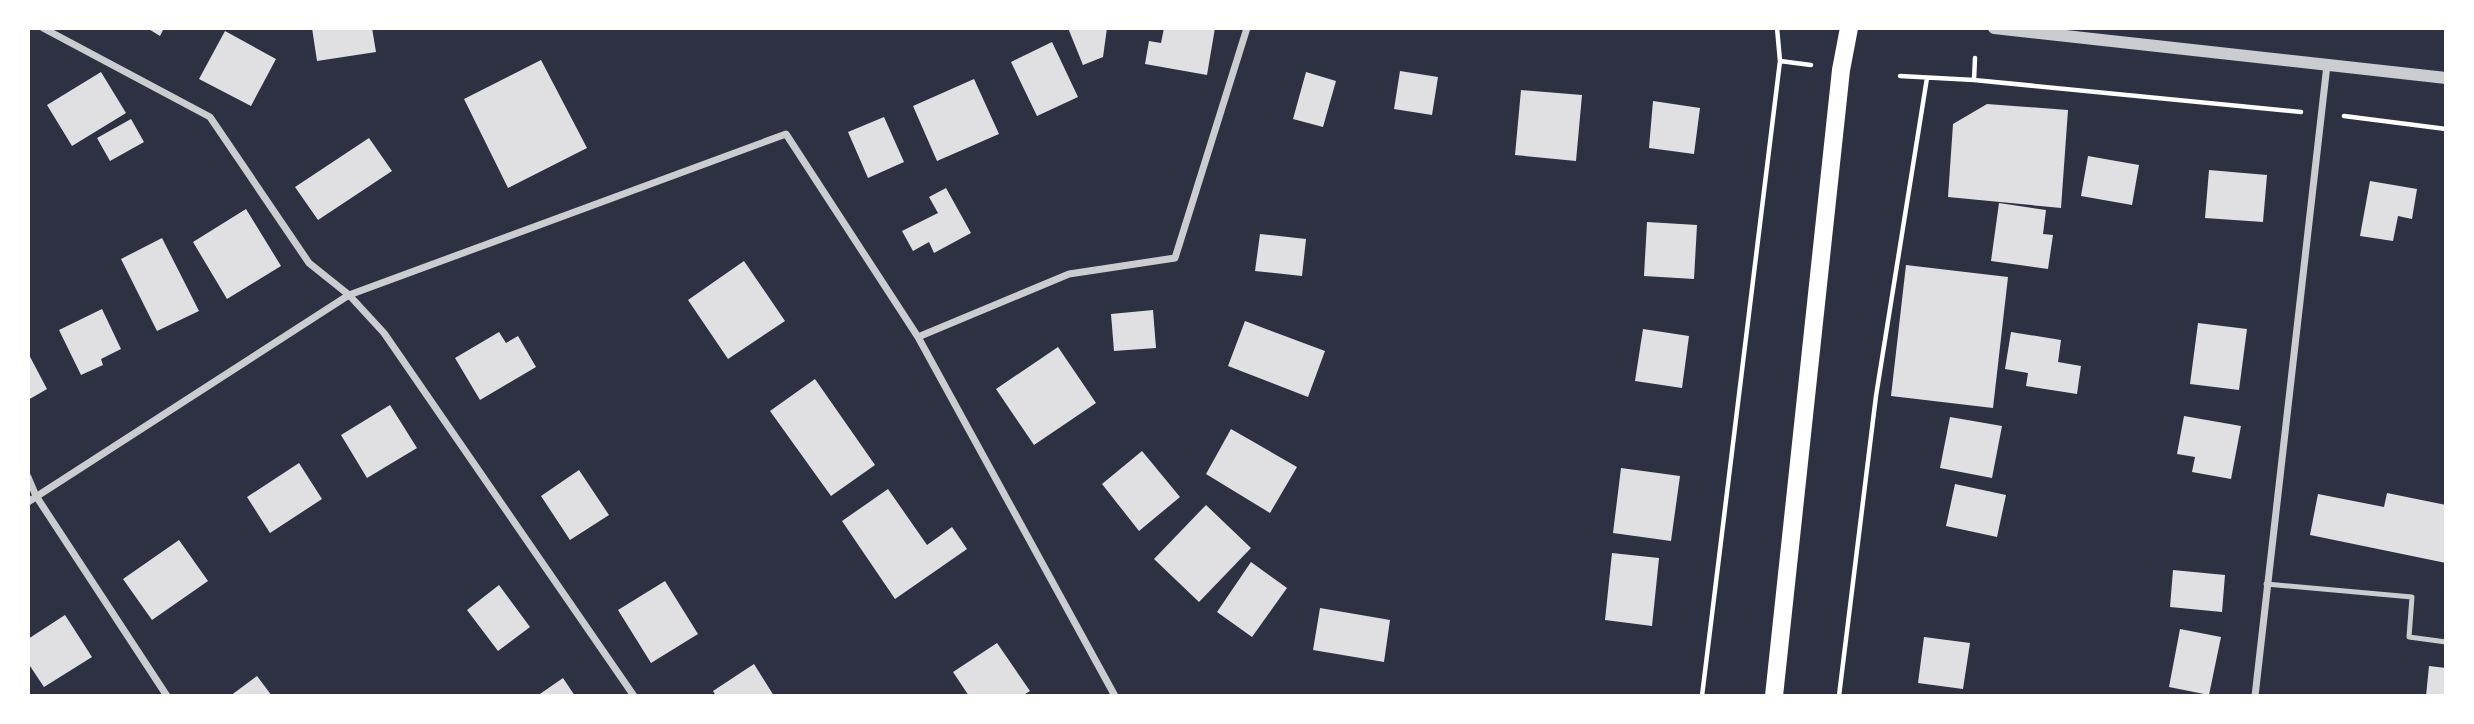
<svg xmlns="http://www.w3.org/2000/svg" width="2474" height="724" font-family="Helvetica,sans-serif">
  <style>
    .building { fill: #e0e0e3 }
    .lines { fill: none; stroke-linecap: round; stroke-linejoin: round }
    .path { stroke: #fff; stroke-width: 4.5 }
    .service { stroke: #caccd0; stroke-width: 5 }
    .minor { stroke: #caccd0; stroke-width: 7 }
    .tertiary { stroke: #caccd0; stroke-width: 12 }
    .primary { stroke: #fff; stroke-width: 18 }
  </style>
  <rect width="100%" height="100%" fill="#2d3142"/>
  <path class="building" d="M147,28H164L160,36Z
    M312,28H372L376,52L317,61Z
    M1068,28H1107L1103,57L1083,65Z
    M1164,28H1215L1207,75L1145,64L1149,41L1161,43Z
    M225,31L276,59L251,106L199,79Z
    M1052,42L1078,97L1037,116L1011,62Z
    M541,60L587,148L508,188L464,99Z
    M1400,71L1438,77L1432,115L1394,109Z
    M101,72L126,113L72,146L47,105Z
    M1306,72L1336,81L1323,127L1293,119Z
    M974,79L999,134L937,161L913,106Z
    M1521,90L1582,95L1576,161L1515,155Z
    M1653,101L1700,108L1694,154L1649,148Z
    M1987,104L2068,110L2061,208L1948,197L1953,124Z
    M884,117L904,162L868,178L848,132Z
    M131,119L144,142L110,161L97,138Z
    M369,138L392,171L318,220L295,187Z
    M2088,156L2139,165L2132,205L2081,196Z
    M2209,170L2267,175L2263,222L2205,218Z
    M2370,181L2417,189L2412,219L2398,216L2393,241L2360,236Z
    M946,188L971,233L934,253L929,242L913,251L902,231L938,213L929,197Z
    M1999,203L2046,210L2043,234L2053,235L2048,269L1991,261Z
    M246,209L281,266L227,299L193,242Z
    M1647,222L1697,225L1694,279L1644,276Z
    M1260,234L1306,239L1302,276L1255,271Z
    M162,238L199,311L157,331L121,259Z
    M744,261L785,321L728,359L688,300Z
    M1906,265L2008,277L1993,408L1891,396Z
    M102,309L121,349L101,359L103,365L81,375L59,330Z
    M1153,310L1156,348L1114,351L1111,314Z
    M1245,321L1325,351L1308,397L1228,366Z
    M2198,323L2247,329L2239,390L2190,384Z
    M1643,329L1689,336L1682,388L1635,381Z
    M499,332L506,343L518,336L536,367L480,400L455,358Z
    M2011,332L2061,340L2058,362L2081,366L2077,394L2026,386L2028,373L2005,369Z
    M1058,347L1096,403L1034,445L996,389Z
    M28,353L47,389L28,400Z
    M815,379L875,465L831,496L770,411Z
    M390,405L417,448L367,478L341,435Z
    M2184,416L2241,426L2231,479L2192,472L2195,457L2177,454Z
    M1950,417L2002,426L1992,478L1940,468Z
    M1231,429L1297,467L1270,513L1206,474Z
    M1142,451L1180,497L1139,531L1102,484Z
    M299,463L322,499L270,533L247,497Z
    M1621,468L1680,476L1671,541L1613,533Z
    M579,470L609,515L570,540L541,496Z
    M1955,484L2006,495L1997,537L1946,526Z
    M888,489L927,545L952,527L967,549L895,599L842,521Z
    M2387,493L2446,505V563L2310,535L2318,494L2384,507Z
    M1206,505L1251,548L1199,602L1154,559Z
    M179,540L208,581L152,620L123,579Z
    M1612,553L1659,558L1652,626L1605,620Z
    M1251,562L1287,588L1252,637L1217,612Z
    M2173,570L2225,575L2222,612L2170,607Z
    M665,581L698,634L651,663L618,610Z
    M499,585L530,627L498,651L467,610Z
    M1320,608L1390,620L1384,662L1313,650Z
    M65,615L92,657L44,687L28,663V639Z
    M2180,629L2221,637L2209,695L2169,687Z
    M1924,637L1970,643L1963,689L1918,683Z
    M997,643L1030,691L1022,696H969L953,672Z
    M754,664L774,696H716L713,691Z
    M2429,666L2446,668V696H2426Z
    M257,676L272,696H230Z
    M563,678L575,696H537Z"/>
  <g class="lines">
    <path class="path" d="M1777,28L1780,61L1811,65
      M1900,76L1974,80L1975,58
      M1974,80L2301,112
      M2344,116L2446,129
      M1702,696L1780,61
      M1839,696L1876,396L1927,78"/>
    <path class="service" d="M2266,584L2412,597L2409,637L2446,642"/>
    <path class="minor" d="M43,28L210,117L309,263L349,295L384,333L634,696
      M918,337L1069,274L1175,258L1247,28
      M28,477L36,496L167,696
      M28,502L349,295L786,134L918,337L1115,696
      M2255,696L2327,65"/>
    <path class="tertiary" d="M1994,28L2446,78"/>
    <path class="primary" d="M1774,696L1841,70L1849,28"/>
  </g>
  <rect width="2474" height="724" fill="none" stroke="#ffffff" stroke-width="60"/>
</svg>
